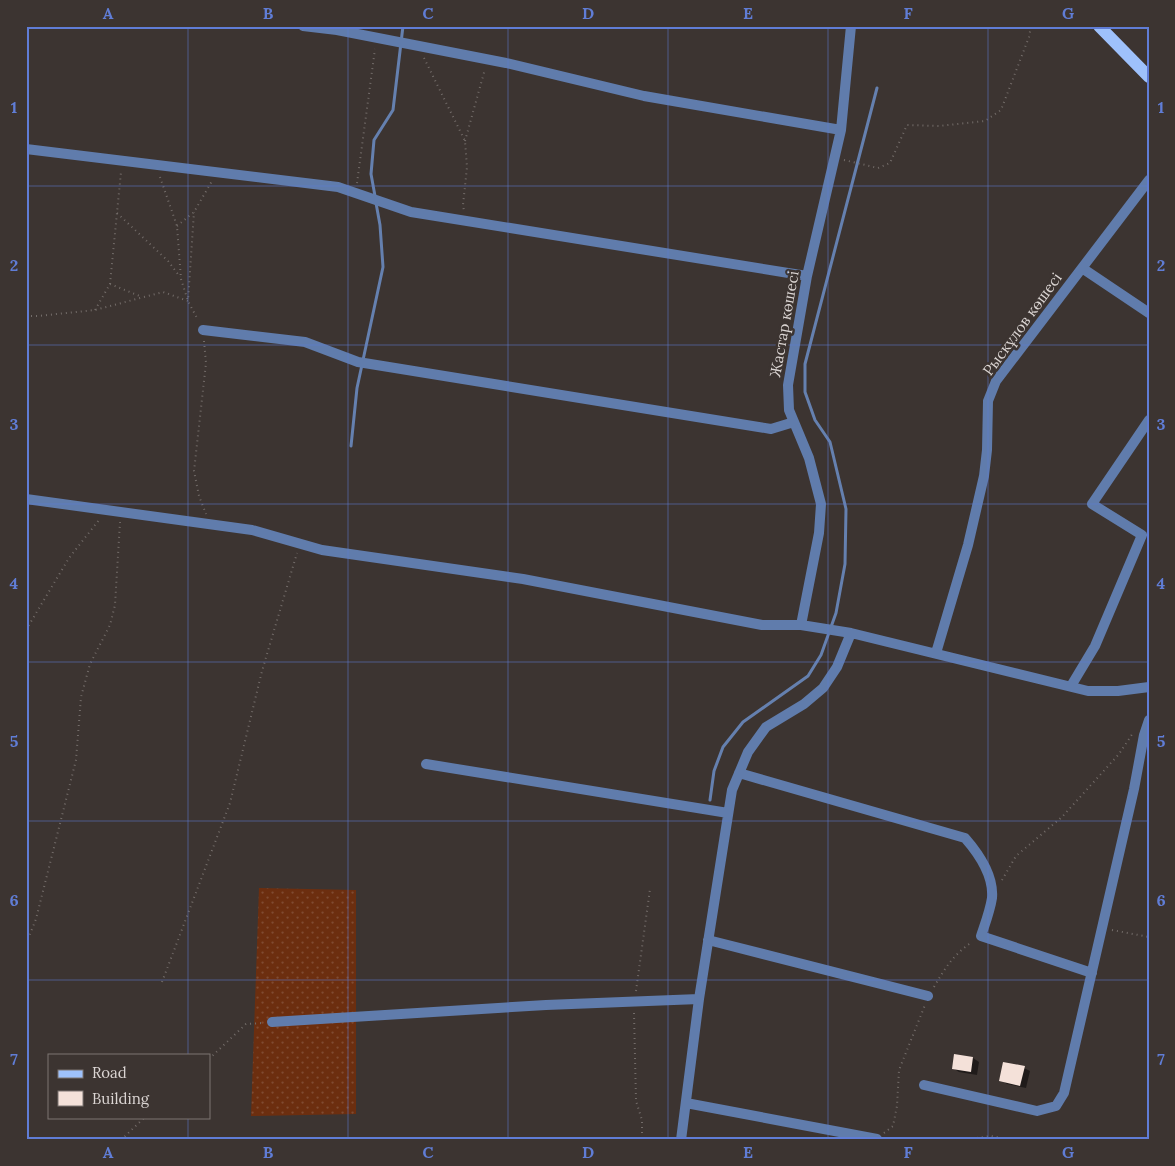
<svg xmlns="http://www.w3.org/2000/svg" width="1175" height="1166" font-family="Lora,serif">
  <style>
    .garden { fill: url(#garden-dots) }
    .shadow { fill: #0007 }
    .lines { fill: none; stroke-linecap: round; stroke-linejoin: round }
    .stream { stroke: #6580af; stroke-width: 3 }
    .building { fill: #f4e1d9 }
    .path { stroke: #736c69; stroke-width: 2; stroke-dasharray: 1 4; stroke-linecap: butt }
    .minor { stroke: #607cac; stroke-width: 10 }
    .primary { stroke: #9ec1fb; stroke-width: 12 }
    .grid { fill: none; stroke: #607dd6; stroke-width: 1; stroke-opacity: 0.55 }
    .labels { text-anchor: middle; dominant-baseline: central; stroke-width: 5; stroke-linejoin: round; paint-order: stroke }
    .street-label { font-size: 15px; fill: #dbd5d3; stroke: #3c3431 }
    .neatline { fill: none; stroke: #607dd6; stroke-width: 2 }
    .grid-label { font-size: 16px; text-anchor: middle; font-weight: bold; fill: #607dd6 }
  </style>
  <defs>
    <pattern id="garden-dots" width="8" height="8" patternUnits="userSpaceOnUse" patternTransform="scale(1.25)"><rect width="8" height="8" fill="#6c2e0f"/><path d="M2 2h.1M6 6h.1" fill="none" stroke="#804b31" stroke-width="1.8" stroke-linecap="round"/></pattern>
  </defs>
  <rect width="100%" height="100%" fill="#3c3431"/>
  <path class="garden" d="M259,888L356,890V1114L251,1116Z"/>
  <path class="shadow" d="M955,1055L973,1058L979,1062L977,1075L959,1072L953,1068Z
    M1024,1068L1030,1071L1026,1088L1007,1084L1001,1080Z"/>
  <g class="lines">
    <path class="stream" d="M375,196L371,174L374,140L393,110L403,26
      M351,446L357,388L383,267L380,225L376,203
      M710,800L714,771L723,747L743,722L808,676L821,655L836,613L845,564L846,509L830,442L815,420L805,392V364L877,88"/>
  </g>
  <path class="building" d="M954,1054L973,1057L971,1072L952,1069Z
    M1003,1062L1025,1066L1020,1086L999,1081Z"/>
  <g class="lines">
    <path class="path" d="M424,58L465,141L467,167L463,205L464,211
      M465,141L485,69
      M844,160L878,168L890,163L907,125L939,126L985,121L1001,110L1029,37L1031,26
      M160,177L177,226L181,279L188,301L198,320
      M357,183L375,49
      M117,213L168,261L180,277
      M177,226L194,212L212,181
      M110,284L142,297
      M95,310L110,284L121,172
      M26,316H38L95,310L163,292L188,301L194,212
      M204,341L206,363L194,471L199,496L206,514
      M26,630L69,558L99,520
      M1002,880L1016,856L1062,817L1119,754L1133,733
      M1112,930L1149,937
      M26,944L36,919L76,760L81,697L90,664L110,625L115,605L120,522
      M162,982L230,803L262,671L297,553
      M934,987C945,968 953,955 972,942
      M636,991L650,889
      M634,1013L636,1101L642,1120V1140
      M209,1059L246,1024L263,1023
      M884,1133L893,1126L897,1106L899,1070L925,1005
      M121,1140L145,1117
      M962,1140L991,1136L1013,1140"/>
    <path class="minor" d="M303,26L337,30L506,63L644,96L841,130
      M26,149L338,187L411,212L807,276
      M1082,268L1149,313
      M203,330L305,342L358,362L771,429L794,422
      M26,499L252,530L322,550L523,579L762,625H801L851,633L1088,691H1118L1149,687
      M801,625L819,533L821,504L809,458L789,410L788,385L807,276L841,130L851,26
      M936,653L968,545L984,476L987,450L988,401L996,381L1149,180
      M1071,686L1095,646L1142,535L1092,504L1149,420
      M426,764L728,813
      M739,773L965,838C979,854 994,875 992,898C990,911 985,924 981,936L1092,973
      M708,940L928,996
      M272,1022L546,1005L699,999
      M924,1085L1037,1111L1056,1106L1064,1093L1134,789L1144,735L1149,720
      M686,1103L877,1139
      M681,1140L699,999L732,790L748,752L766,727L804,704L823,688L837,667L851,633"/>
    <path class="primary" d="M1099,26L1149,77"/>
  </g>
  <path class="grid" d="M188,26V1055M348,26V1140M508,26V1140M668,26V1140M828,26V1140M988,26V1140M26,186H1149M26,345H1149M26,504H1149M26,662H1149M26,821H1149M26,980H1149M188,1117V1140"/>
  <g class="labels">
    <g class="street-label">
      <text transform="translate(784 324) rotate(-80)">Жастар көшесі</text>
      <text transform="translate(1022 324) rotate(-54)">Рыскұлов көшесі</text>
    </g>
  </g>
  <rect width="1175" height="1166" fill="none" stroke="#3c3431" stroke-width="55"/>
  <rect x="48" y="1054" width="162" height="65" fill="#3c3431" stroke="#7c7472"/>
  <rect x="58" y="1070" width="25" height="8" fill="#9ec1fb" stroke="#7c7472"/>
  <text x="92" y="1078" font-size="15" fill="#dbd5d3">Road</text>
  <rect x="58" y="1091" width="25" height="15" fill="#f4e1d9" stroke="#7c7472"/>
  <text x="92" y="1104" font-size="15" fill="#dbd5d3">Building</text>
  <rect x="28" y="28" width="1120" height="1110" class="neatline"/>
  <g class="grid-label">
    <text x="108" y="19">A</text>
    <text x="268" y="19">B</text>
    <text x="428" y="19">C</text>
    <text x="588" y="19">D</text>
    <text x="748" y="19">E</text>
    <text x="908" y="19">F</text>
    <text x="1068" y="19">G</text>
    <text x="14" y="113">1</text>
    <text x="1161" y="113">1</text>
    <text x="14" y="271">2</text>
    <text x="1161" y="271">2</text>
    <text x="14" y="430">3</text>
    <text x="1161" y="430">3</text>
    <text x="14" y="589">4</text>
    <text x="1161" y="589">4</text>
    <text x="14" y="747">5</text>
    <text x="1161" y="747">5</text>
    <text x="14" y="906">6</text>
    <text x="1161" y="906">6</text>
    <text x="14" y="1065">7</text>
    <text x="1161" y="1065">7</text>
    <text x="108" y="1158">A</text>
    <text x="268" y="1158">B</text>
    <text x="428" y="1158">C</text>
    <text x="588" y="1158">D</text>
    <text x="748" y="1158">E</text>
    <text x="908" y="1158">F</text>
    <text x="1068" y="1158">G</text>
  </g>
</svg>
